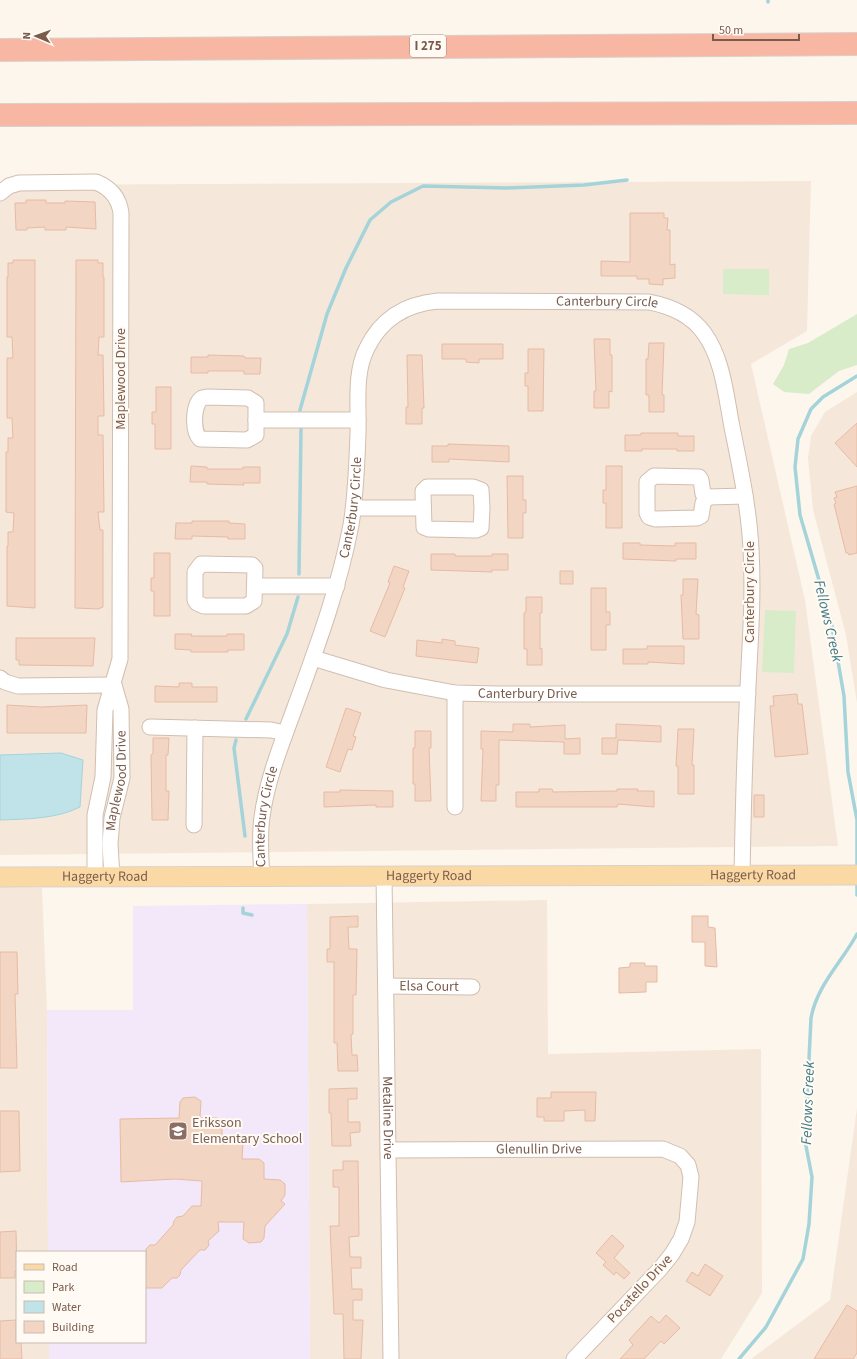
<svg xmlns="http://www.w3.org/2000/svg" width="857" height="1359" font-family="'Source Sans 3',sans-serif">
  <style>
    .residential { fill: #f5e8da }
    .education { fill: #f3e8fa }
    .green { fill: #d8ecc9 }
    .water { fill: #bfe3e8; stroke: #a5d3da }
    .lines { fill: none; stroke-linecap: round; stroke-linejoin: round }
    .stream { stroke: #a5d3da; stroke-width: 3.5 }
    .building { fill: #f3d5c3; stroke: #e6bba3 }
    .minor-casing { stroke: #d1beb0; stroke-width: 17 }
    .major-casing { stroke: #dad1cd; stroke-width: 21 }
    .highway-casing { stroke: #dad1cd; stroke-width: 24 }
    .minor { stroke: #fff; stroke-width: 15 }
    .major { stroke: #fbd9a5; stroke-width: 19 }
    .highway { stroke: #f7b7a3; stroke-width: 22 }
    .labels { text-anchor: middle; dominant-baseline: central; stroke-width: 4; stroke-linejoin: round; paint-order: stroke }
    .shield { fill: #fffaf3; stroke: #a28b7f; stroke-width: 1 }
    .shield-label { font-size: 13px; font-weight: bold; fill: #7a5c4d }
    .street-label { font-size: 14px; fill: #7a5c4d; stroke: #fffaf3 }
    .education-label { font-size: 14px; fill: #785e54; stroke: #fffaf3; text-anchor: start }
    .water-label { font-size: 15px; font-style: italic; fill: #437c86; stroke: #fffaf3 }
  </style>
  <rect width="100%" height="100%" fill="#fdf6ec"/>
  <path class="residential" d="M811,181L807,331L751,364L805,600L838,846L0,855V185Z
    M857,392V703L846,635L813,510L808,458L811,436L825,412Z
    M0,887L42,888L47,1010L48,1252H17V1342H49V1359H0Z
    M547,900L548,1054L761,1049L762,1293L721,1359H310L307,904Z
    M857,1108V1359H751L830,1300Z"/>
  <path class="education" d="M307,904L310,1359H49V1342H145V1252H48L47,1010H133V906Z"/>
  <path class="green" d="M723,269H769V295L723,294Z
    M857,314V365L839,371L809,394L784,392L773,384L784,365L789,349L808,343Z
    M765,610L796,611L794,673L762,672Z"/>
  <path class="water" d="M61,753L83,760L80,807C57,819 26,819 0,820V755Z"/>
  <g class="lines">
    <path class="stream" d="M768,0V2
      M300,410L327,314L346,268L370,220L391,202L423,186L506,188L584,185L627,180
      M299,574L301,429
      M246,719L287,634L298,597
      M236,740L234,748L245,836
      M857,869V820L848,772L844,696L831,621L800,515L795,467L798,439L811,409L823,397L857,376
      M857,880V895
      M243,908V913L252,915
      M739,1359L766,1327L803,1259L809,1224L812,1177L805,1141L811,1018C817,985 842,962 857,934"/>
  </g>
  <path class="building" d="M26,200H46V203H65V201L95,202L96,229L66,227V230H45V227L27,228V230H16L15,203H26Z
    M630,213H664V218H668L667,230H670V265L675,264V278L663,279V285L649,284V279H637V276H601V261L630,262Z
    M13,260H35V608L7,606V546H8V532H13L14,513L6,512V452H8V438H13L12,418H7V358H13L12,337H7V277H8V263H13Z
    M76,260H98V263H103V277H104V337H99L98,355H103L104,416H98V435H103L104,512H98L100,530H103V607L98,609L75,608Z
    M594,339H610V355H612V392L609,391V408H594V391H596Z
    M649,343H664L662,395H664V412H649V395H646V359H648Z
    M442,344H503V359H479V363L466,362V359H442Z
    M528,349H544L543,411H528V386H525V373H528Z
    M208,355L244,356L245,358H261L260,374H244V371H208V373H191V357H208Z
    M407,355H422L424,408H422V424H406V407H408Z
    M156,387H171V449H155V424H152V412H156Z
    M857,423V467L835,443Z
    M641,433H678V436H694V451H677V449H642V451H625V435H641Z
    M448,444L509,446V462L449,459V462H432V446H448Z
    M191,466L207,467V469H243V467H260V483H243L244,485L207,484V482H190Z
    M606,466H622V528H606V503H603V490H606Z
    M507,476H523V500H526V513H523V538H508Z
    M857,486V553L849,555L848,553H846L834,504L836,503L834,498L837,497L835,492Z
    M192,521H229V523L245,524V539H228V537L192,536V539H175L176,523H192Z
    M623,543H640V545L675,546V543H696V559H676V561L623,559Z
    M154,553H170V616H154V591H151V578H154Z
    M431,554H455V556H492V554H508V570H492V572L431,570Z
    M394,566L409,571L403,587L405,588L385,637L370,631L390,583L388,582Z
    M560,571H573V584H560Z
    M683,579H698L696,614L699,615V639H683L681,595H683Z
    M591,588H606V612H610V625H606V650H591Z
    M526,597H542V613H540V649L542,648V665H527V649H524V613L526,612Z
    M175,634H192L191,636H227V634H244V650H228V652H191V650L175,649Z
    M16,638H95L93,666L19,665V660H16Z
    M442,639L455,641V645L479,648L477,663L416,656L417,640L442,643Z
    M647,646H684V664L648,662V664H623V649H647Z
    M179,683H192V687H217V702H155V686L179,687Z
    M797,694L798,704H802L808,754L775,757L770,706H774L773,696Z
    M7,705L41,707L87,705L86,733H7Z
    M346,708L361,713L353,736L356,737L352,750L348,749L340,772L326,767Z
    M513,724H530V727L565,725V739L580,738V754H564V742L499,740V785H496V801H481L483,749H481V731L513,732Z
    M616,724L661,726V742L618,740L617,754H602V738H616Z
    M678,729H694L692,765H694V794H678V766H676Z
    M415,731H431V748H429L431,801H415V784H413V748H415Z
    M153,738H169L168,755H166V791H169L168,820H152L151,755L153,754Z
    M539,789H552L553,792L617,791V789H638L637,791H654V807L618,804L617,807H516V792H539Z
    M340,790L393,791V807H376V805L324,807V792H340Z
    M754,795H764V817H754Z
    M358,916V927H348L349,949H357L356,995H353V1034L351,1035L352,1055H357L358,1071H338L337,1043H334V962H327V949H330V917Z
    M692,916H708V927L715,928L717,967L705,966V942H692Z
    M0,952H17L18,994H15L17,1068H0Z
    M630,963H645V966H657V982H646V992L619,993V968L630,967Z
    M357,1088V1099H348V1122H360V1132L350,1133L351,1146H332L331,1113H329V1089Z
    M551,1092H596L595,1121H585V1110L564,1111V1121H544V1117H537V1098H551Z
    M195,1097L201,1101L200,1118H217L222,1122V1139L238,1138L243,1143L242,1159H259L264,1163V1179L280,1180L285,1184V1195L281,1201L285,1204L265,1226L264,1238L261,1242L249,1243L243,1239L244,1222H218L219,1231L208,1241L209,1245L205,1250H200L181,1270L180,1275L177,1278H172L162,1288H145L146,1249L150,1245H155L173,1225L174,1221L177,1217L183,1216L192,1206H201L202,1181L175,1179L121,1182L120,1119L179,1118L180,1102L183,1098Z
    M0,1111H19L20,1171L0,1172Z
    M343,1161H358L359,1236L349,1237L350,1257H361V1268H351L352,1289H362V1300H353V1320H363L361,1359H344L343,1314H334L330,1226H339V1187H333V1170H343Z
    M16,1231L17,1271H15V1278H0V1232Z
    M612,1235L624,1246L614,1258L630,1273L624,1279L616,1272L614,1275L603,1265L606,1262L596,1253Z
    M705,1264L723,1276L710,1296L686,1281L692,1272L698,1276Z
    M847,1305L857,1311V1353L853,1359H814Z
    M666,1315L680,1328L664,1344L661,1341L644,1359H620L633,1345L629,1340L651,1316L659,1323Z
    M16,1320V1341L21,1342L22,1359H0V1321Z"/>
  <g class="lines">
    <defs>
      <g id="minor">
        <path d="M0,193L9,186L19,183L96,182C111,188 119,198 121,213L120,659L105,710L103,777L95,815V877"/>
        <path d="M207,397L248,398L256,403V435L247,440L200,439C192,431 193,404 202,398Z"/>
        <path d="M256,420H358"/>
        <path d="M654,476L699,477L701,480L703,494L708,497L703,503L701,516L697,518L655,519L649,517L647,513V482Z"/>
        <path d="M427,487H473L481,490L482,508L481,528L476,530L429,529L424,527L423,491Z"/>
        <path d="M708,497L745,496"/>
        <path d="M354,508H422"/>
        <path d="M201,564L252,565L255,568L254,601L246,606H204L197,603L195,600V572Z"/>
        <path d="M255,586H337"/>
        <path id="s1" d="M313,658L386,680L455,693L497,694H748"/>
        <path d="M0,678L5,682L18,686L114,685"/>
        <path d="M150,727L271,730L285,733"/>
        <path d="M455,807V693"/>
        <path d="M194,825L195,728"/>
        <path id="s2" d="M384,876L391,1359"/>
        <path id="s3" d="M112,877L110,844L112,818L122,778L121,709L114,685"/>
        <path id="s4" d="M262,878C261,858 259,837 262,817C267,779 282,743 295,707C317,647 339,588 351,525C356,494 357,463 358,433C359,405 354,373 367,348C381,319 406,304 438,301L649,302C670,306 691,315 704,333C723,359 726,396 732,427C740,467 749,508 751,549C754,603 749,655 747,709C744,765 743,820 742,876"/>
        <path id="s5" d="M386,986L472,987"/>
        <path id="s6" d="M388,1150L663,1149L680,1156L688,1165L691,1177L687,1222L681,1239L672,1254L660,1269L574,1359"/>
      </g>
      <g id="major">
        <path id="s7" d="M0,877L857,875"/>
      </g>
      <path id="highway" d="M0,50L857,44
        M0,115L857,113"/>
    </defs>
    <use href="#minor" class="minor-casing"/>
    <use href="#major" class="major-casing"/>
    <use href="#highway" class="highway-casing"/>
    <use href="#minor" class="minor"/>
    <use href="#major" class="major"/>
    <use href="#highway" class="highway"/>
  </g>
  <defs>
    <symbol id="school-square" viewBox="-11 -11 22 22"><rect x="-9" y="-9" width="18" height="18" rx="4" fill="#8d6e63" stroke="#fffaf3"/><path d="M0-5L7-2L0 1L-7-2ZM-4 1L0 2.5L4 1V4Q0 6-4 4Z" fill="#fff"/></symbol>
  </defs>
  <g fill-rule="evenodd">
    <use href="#school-square" x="167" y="1120" width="22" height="22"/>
  </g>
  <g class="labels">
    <rect class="shield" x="410" y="35" width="36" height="22" rx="3"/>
    <g class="shield-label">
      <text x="428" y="46">I 275</text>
    </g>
    <g class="street-label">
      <text stroke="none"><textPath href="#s4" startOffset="804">Canterbury Circle</textPath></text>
      <text transform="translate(121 379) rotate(-90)">Maplewood Drive</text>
      <text stroke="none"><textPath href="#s4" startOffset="384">Canterbury Circle</textPath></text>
      <text transform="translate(750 592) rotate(-90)">Canterbury Circle</text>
      <text stroke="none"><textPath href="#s1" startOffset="219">Canterbury Drive</textPath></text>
      <text stroke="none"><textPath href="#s3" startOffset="97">Maplewood Drive</textPath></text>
      <text stroke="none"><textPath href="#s4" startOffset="62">Canterbury Circle</textPath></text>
      <text stroke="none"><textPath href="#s7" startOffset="753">Haggerty Road</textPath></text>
      <text stroke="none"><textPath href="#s7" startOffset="429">Haggerty Road</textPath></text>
      <text stroke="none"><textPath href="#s7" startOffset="105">Haggerty Road</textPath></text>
      <text stroke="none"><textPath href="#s5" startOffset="43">Elsa Court</textPath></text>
      <text stroke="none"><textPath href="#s2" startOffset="242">Metaline Drive</textPath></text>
      <text stroke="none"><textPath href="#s6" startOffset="151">Glenullin Drive</textPath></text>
      <text transform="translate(640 1289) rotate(-47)">Pocatello Drive</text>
    </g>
    <g class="education-label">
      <text x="192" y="1123">Eriksson<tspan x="192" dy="16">Elementary School</tspan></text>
    </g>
    <g class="water-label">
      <text transform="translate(828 621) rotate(77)">Fellows Creek</text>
      <text transform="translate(808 1103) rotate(-88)">Fellows Creek</text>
    </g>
  </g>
  <rect x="16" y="1251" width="130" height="92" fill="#fffaf3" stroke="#cabbb1"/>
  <rect x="24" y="1264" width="20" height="6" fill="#fbd9a5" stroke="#cabbb1"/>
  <text x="52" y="1271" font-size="12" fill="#7a5c4d">Road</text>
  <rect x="24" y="1281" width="20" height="12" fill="#d8ecc9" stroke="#cabbb1"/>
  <text x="52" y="1291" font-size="12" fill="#7a5c4d">Park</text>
  <rect x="24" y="1301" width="20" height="12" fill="#bfe3e8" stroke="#cabbb1"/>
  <text x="52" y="1311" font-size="12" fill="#7a5c4d">Water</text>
  <rect x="24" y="1321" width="20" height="12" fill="#f3d5c3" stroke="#cabbb1"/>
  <text x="52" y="1331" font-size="12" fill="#7a5c4d">Building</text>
  <g transform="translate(36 36) rotate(272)" stroke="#fffaf3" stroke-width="3" paint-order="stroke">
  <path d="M0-3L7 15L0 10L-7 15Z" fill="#7a5c4d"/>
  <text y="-6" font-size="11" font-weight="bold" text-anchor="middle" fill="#7a5c4d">N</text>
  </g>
  <path d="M713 34v6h86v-6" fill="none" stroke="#7a5c4d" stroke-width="2"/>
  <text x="719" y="34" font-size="12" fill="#7a5c4d" stroke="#fffaf3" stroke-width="3" paint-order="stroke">50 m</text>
</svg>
